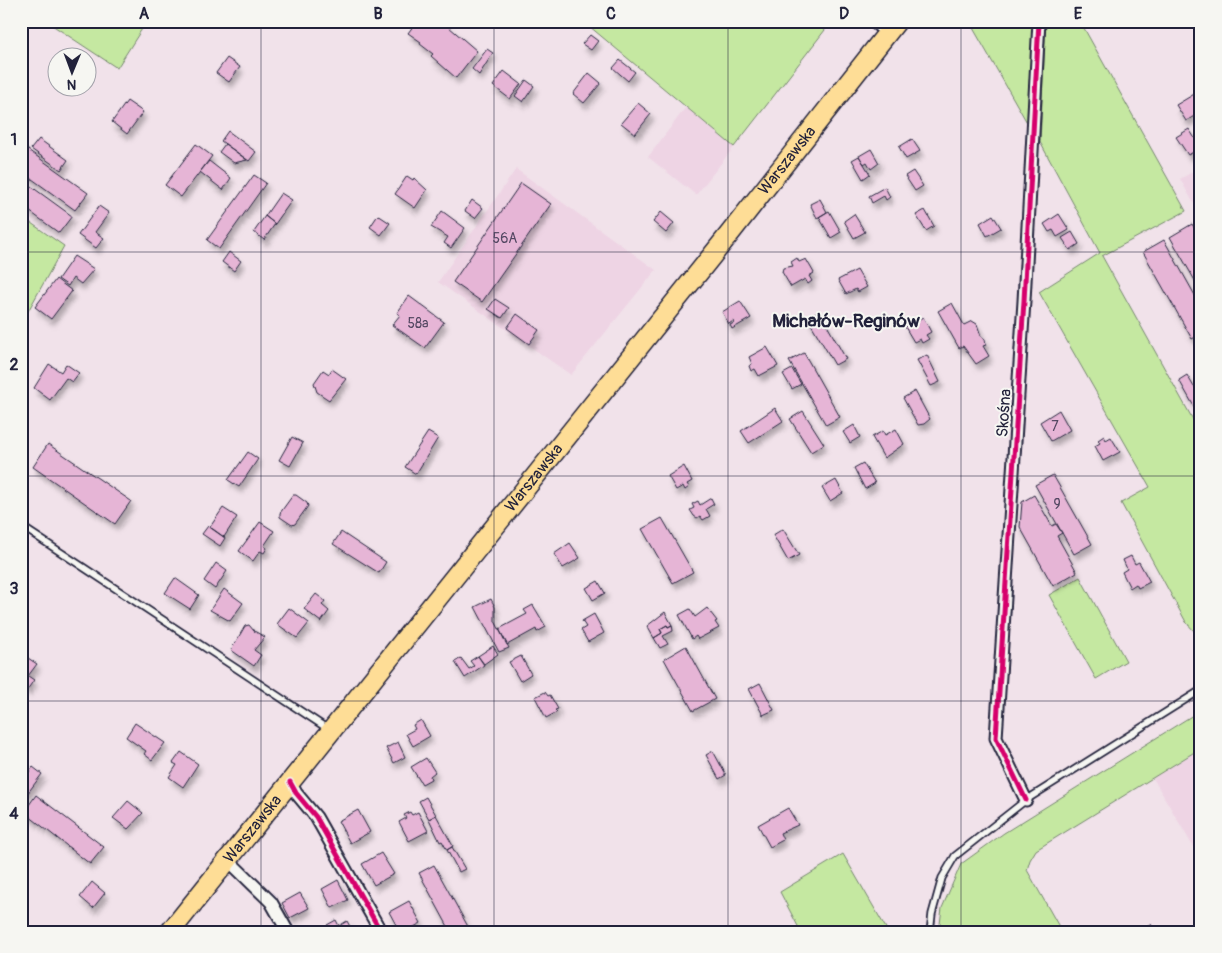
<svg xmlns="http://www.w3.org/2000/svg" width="1222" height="953" font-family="Pangolin,sans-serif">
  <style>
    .built { fill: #eed4e4 }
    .green { fill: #c5e8a1; stroke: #74856e }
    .building { fill: #e6b5d6; stroke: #22223b; filter: url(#shadow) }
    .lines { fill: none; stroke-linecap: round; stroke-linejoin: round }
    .service-casing { stroke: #22223b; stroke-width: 9 }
    .minor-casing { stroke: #22223b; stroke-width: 15 }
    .primary-casing { stroke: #22223b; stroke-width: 22 }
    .service { stroke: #f6f6f2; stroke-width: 5.5 }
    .minor { stroke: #f6f6f2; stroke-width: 11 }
    .primary { stroke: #fedd96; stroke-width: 19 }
    .cycleway-casing { stroke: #f6f6f2; stroke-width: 8 }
    .cycleway { stroke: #d6006c; stroke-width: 5 }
    .grid { fill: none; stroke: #22223b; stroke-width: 1; stroke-opacity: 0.55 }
    .labels { text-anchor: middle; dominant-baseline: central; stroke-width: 4; stroke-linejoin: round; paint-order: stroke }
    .number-label { font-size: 14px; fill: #534762 }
    .street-label { font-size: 16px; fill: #22223b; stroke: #f6f6f2 }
    .quarter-label { font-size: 19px; font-weight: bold; fill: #22223b; stroke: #f6f6f2 }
    .neatline { fill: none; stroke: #22223b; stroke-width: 2 }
    .grid-label { font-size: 16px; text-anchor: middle; font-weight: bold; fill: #22223b }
  </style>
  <defs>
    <filter id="shadow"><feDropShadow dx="3" dy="5.5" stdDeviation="2.5" flood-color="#0004"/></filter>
  </defs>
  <rect width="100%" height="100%" fill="#f1e2ea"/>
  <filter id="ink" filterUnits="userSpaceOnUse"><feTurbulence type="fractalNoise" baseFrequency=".02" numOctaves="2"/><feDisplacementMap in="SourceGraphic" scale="10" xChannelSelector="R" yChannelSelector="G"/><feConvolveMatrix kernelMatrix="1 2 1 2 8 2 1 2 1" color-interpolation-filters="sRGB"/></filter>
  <g filter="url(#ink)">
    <path class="built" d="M686,107L734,147L696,195L648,157Z
      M1201,167V216L1180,179Z
      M516,169L656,270L571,375L438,282Z
      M1201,748V860L1153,778Z"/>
    <path class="green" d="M46,21H147L117,68Z
      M583,21H832L734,147Z
      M969,21H1034L1029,126Z
      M1046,21H1080L1186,211L1102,256L1201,434V639L1186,622L1121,503L1150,487L1039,292L1100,253L1040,142Z
      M21,216L64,246L27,313L21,310Z
      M1080,577L1126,661L1096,679L1049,595Z
      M1201,710V748L1036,850L1030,860L1027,870L1062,932H939L942,908L961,864L1004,833Z
      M843,854L887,930L888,932H801L780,892Z"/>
    <path class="building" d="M417,21H442L477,51L456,78L431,56L433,54L420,44L421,42L408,33Z
      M590,35L598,41L591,50L582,44Z
      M487,49L493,53L479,75L472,69Z
      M227,58L240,67L229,82L216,73Z
      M620,60L635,72L628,81L613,68Z
      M504,71L521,84L510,99L493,86Z
      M589,73L601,83L584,103L573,94Z
      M526,80L534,86L523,102L515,96Z
      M1201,90V112L1186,121L1176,105Z
      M127,101L143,112L127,134L112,122Z
      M638,103L651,114L635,134L621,123Z
      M1189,129L1201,148L1188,155L1176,137Z
      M228,131L256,152L249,161L221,141Z
      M39,139L68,160L61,170L31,149Z
      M912,139L920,151L906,159L899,147Z
      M196,144L212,156L181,197L165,185Z
      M225,144L247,160L234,163L219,152Z
      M21,145L88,193L75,210L21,171Z
      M871,149L879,163L871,169L867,162L864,164L859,156Z
      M859,156L870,174L863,179L852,160Z
      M209,161L231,178L223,190L200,172Z
      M913,171L923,186L915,191L905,176Z
      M254,175L266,183L219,249L207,240Z
      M407,176L413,180L414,178L427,190L415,208L395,194Z
      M21,179L72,216L59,233L21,205Z
      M521,183L551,204L482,302L453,282Z
      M885,187L890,197L886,200L884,196L872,203L869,196Z
      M281,193L292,200L275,224L265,216Z
      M820,199L827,212L817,218L810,204Z
      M472,200L483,208L475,218L465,211Z
      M99,206L109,213L95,232L104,238L96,248L78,235Z
      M925,210L934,226L926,231L916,215Z
      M442,211L465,228L451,248L444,243L448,237L431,227Z
      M829,211L841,232L831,238L819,217Z
      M661,212L674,223L666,233L653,222Z
      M854,214L865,232L854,238L844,221Z
      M1059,214L1069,230L1057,237L1053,230L1049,232L1044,224Z
      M378,215L390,223L381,235L370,227Z
      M993,215L1001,228L987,236L980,223Z
      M265,216L275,224L264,240L254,232Z
      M1192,224L1201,239V291L1170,237Z
      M1072,232L1079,244L1070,250L1062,238Z
      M1164,240L1201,306V334L1192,339L1143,252Z
      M229,252L241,261L234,271L222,262Z
      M74,256L94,269L81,284L73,278L68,286L58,279Z
      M797,258L799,262L806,259L814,273L809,276L812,281L808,284L805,279L791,287L782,272L783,268L793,266L791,262Z
      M857,270L867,287L858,292L856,289L846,294L838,280Z
      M56,279L72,291L51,319L35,307Z
      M409,296L444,322L425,348L392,325L400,315L397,313Z
      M495,299L509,308L502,318L488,309Z
      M740,301L751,318L732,329L730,325L734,323L733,321L729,324L722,312Z
      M952,303L964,325L972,321L977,324L981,336L985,339L986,345L983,346L989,356L976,364L963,346L959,348L938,311Z
      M819,311L846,359L835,365L807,317Z
      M517,314L539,330L529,344L507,328Z
      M923,317L931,332L926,335L929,339L922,343L920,339L914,342L905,327Z
      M767,347L778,366L759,376L755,369L751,371L749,366L752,364L749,357Z
      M804,353L840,417L826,425L789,361Z
      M927,355L940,382L931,386L917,360Z
      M49,364L61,372L66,364L79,373L72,382L66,378L50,400L34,388Z
      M332,369L346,379L329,400L317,392L314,383L323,370L329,374Z
      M792,369L801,384L792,389L783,374Z
      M1187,375L1194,387L1201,384V407L1196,410L1179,380Z
      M915,391L930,419L924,424L918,425L903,398Z
      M775,408L783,421L749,443L741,431Z
      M1059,410L1070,430L1051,441L1040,422Z
      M803,411L824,444L811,452L790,419Z
      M854,425L860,437L850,443L843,432Z
      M896,429L904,444L884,458L872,437L883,431L885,435Z
      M428,432L438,438L416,474L405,467Z
      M1104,436L1106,440L1111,437L1120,452L1103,461L1095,446L1100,443L1098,440Z
      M292,437L303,443L290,466L279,460Z
      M48,444L131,501L115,524L33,467Z
      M248,452L258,459L239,487L228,480Z
      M863,463L875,483L865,489L854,468Z
      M684,466L692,481L687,484L689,487L685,490L683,486L676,490L668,476Z
      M1053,475L1092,544L1074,554L1035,485Z
      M836,480L843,493L830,501L822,488Z
      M293,495H296L307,503L308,506L295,524L292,525L280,517V513Z
      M1034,495L1052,526L1056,524L1062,533L1057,536L1077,572L1053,586L1020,527L1022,502Z
      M711,498L714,504L706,509L710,516L703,520L700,516L697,518L694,516L690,510L694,508L692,504L698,501L700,505Z
      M223,508L237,517L224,537L210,527Z
      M662,518L693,572L673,583L642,529Z
      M260,522L274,531L264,546L267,548L264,553L260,551L253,561L239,551Z
      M208,526L225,538L220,546L202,534Z
      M783,529L799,555L788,561L773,535Z
      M341,532L386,562L379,573L333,544Z
      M570,543L580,558L563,568L554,554Z
      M1131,556L1135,564L1139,562L1150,582L1138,588L1136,584L1130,588L1122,572L1127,569L1123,560Z
      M216,563L227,571L215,589L204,581Z
      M175,578L199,595L190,609L165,593Z
      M598,581L605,593L593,600L586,588Z
      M224,589L243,603L230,621L210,610Z
      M316,594L325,601L322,605L329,611L321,622L304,609Z
      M491,599L495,607V621L509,648L499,652L475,607Z
      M533,605L546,627L537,632L536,629L507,645L499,629L527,614L524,610Z
      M289,608L309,623L297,638L277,624Z
      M707,608L717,621L715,622L719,628L698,639L696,636L692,639L679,615L690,609L695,617Z
      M665,612L672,625L668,627L667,625L660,629L662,633L654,638L647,626Z
      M594,614L604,633L588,642L581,630L586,627L582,621Z
      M249,625L254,631L265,637L254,650L261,655L254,666L231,650L245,626Z
      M667,625L668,627L672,625L673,631L663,636L668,644L660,648L654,638L662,633L660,629Z
      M493,646L498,654L484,664L478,656Z
      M686,646L715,699L693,711L664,659Z
      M25,656L37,664L28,676L34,680L27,690L21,686V661Z
      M478,656L484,665L465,678L455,662L461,658L469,669L474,666L470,661Z
      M521,656L531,674L520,681L509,662Z
      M760,683L774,710L763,715L749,689Z
      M545,692L548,696L550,695L558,709L555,710L557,712L546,718L535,697Z
      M421,720L430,736L413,746L406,734L415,729L413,725Z
      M135,723L165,743L152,760L144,754L146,751L126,737Z
      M398,742L405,757L394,763L386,748Z
      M713,751L726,775L719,779L706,755Z
      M181,752L198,764L183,787L169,777L177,765L173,763Z
      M426,758L435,772L430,776L431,779L422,784L411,767Z
      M33,767L42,774L21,802V782Z
      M36,795L104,847L90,864L24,812Z
      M426,797L436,815L429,819L419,801Z
      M128,801L143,813L128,829L113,818Z
      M788,808L798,825L780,833L783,840L770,847L758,825Z
      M358,810L370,832L350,843L338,821Z
      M410,812L412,815L418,812L428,831L409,841L399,822L406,818L404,815Z
      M436,815L453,846L447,850L442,841L440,842L429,819Z
      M452,847L465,869L459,872L447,850Z
      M381,853L394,874L374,885L362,864Z
      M434,865L471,932H451L419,873Z
      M338,880L348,900L332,908L322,889Z
      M92,882L105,893L93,908L80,897Z
      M300,893L309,908L290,918L282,903Z
      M409,901L421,923L405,932H400L389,912Z
      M336,920L342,932H336L334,929L330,931L327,925Z
      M347,921L353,932H342L339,926Z
      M1151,924L1155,932H1138L1137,931Z"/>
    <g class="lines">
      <defs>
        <path id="service" d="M21,526L328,729
          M930,932L932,914L942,878L955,856L1026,800L1201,690"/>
        <path id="minor" d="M873,21L887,33
          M290,782L296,793L316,817L381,932
          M1026,800L996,738L1024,301L1039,21
          M228,860L271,902L288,932"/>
        <g id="primary">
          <path id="s1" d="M170,932L731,232L897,21"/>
        </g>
      </defs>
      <use href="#service" class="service-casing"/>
      <use href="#minor" class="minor-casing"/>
      <use href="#primary" class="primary-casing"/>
      <use href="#service" class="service"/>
      <use href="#minor" class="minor"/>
      <use href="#primary" class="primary"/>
      <defs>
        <path id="cycleway" d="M290,782L296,793L316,817L381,932
          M1026,800L996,738L1024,301L1039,21"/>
      </defs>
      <use href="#cycleway" class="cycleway-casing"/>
      <use href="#cycleway" class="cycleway"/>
    </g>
  </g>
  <path class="grid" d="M261,21V932M494,21V932M728,21V932M961,21V932M21,252H1201M21,476H1201M21,701H1201"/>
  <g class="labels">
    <g class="number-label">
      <text x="505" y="238">56A</text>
      <text x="418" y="323">58a</text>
      <text x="1055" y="426">7</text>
      <text x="1057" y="504">9</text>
    </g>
    <g class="street-label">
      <text stroke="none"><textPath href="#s1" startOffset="988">Warszawska</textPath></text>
      <text transform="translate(1004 413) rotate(-86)">Skośna</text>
      <text stroke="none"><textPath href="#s1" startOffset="582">Warszawska</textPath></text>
      <text stroke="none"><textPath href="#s1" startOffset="132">Warszawska</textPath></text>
    </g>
    <g class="quarter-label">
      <text x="846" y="321">Michałów-Reginów</text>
    </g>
  </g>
  <rect width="1222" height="953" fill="none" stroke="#f6f6f2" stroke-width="55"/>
  <g transform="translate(72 72) rotate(181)"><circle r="24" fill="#f6f6f2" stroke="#a1a1a9"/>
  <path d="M0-4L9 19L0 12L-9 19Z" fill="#22223b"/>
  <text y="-8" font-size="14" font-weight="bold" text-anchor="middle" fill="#22223b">N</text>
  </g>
  <rect x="28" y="28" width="1166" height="898" class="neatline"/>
  <g class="grid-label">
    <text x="144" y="19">A</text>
    <text x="378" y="19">B</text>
    <text x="611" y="19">C</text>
    <text x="844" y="19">D</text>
    <text x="1078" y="19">E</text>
    <text x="14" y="145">1</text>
    <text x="14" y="370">2</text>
    <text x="14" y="594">3</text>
    <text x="14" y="819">4</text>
  </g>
</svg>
